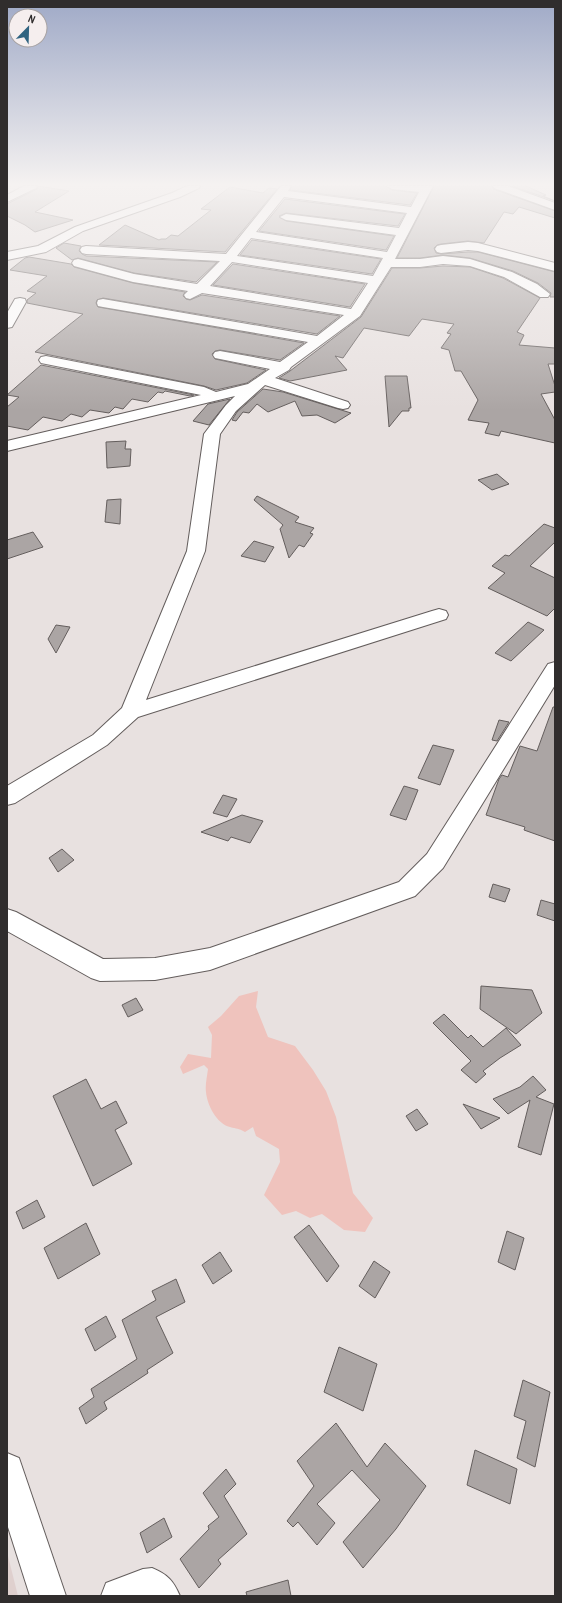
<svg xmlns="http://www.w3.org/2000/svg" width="562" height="1603" font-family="'Archivo Narrow',sans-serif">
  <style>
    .built { fill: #dfd0ce }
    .green { fill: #efc3bd }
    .building { fill: #aba5a4; stroke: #645e5d }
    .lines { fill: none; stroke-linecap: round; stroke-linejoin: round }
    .minor-casing { stroke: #635d5c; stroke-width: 2 }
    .major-casing { stroke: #635d5c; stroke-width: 2 }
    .minor { fill: #fff; fill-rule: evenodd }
    .major { fill: #fff; fill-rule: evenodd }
  </style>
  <rect width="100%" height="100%" fill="#e8e1e0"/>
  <path class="built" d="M7,1552L18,1596H7Z"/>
  <path class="green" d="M258,991L256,1007L268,1037L295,1046L313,1070L326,1091L336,1117L353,1193L373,1218L365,1232L344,1230L322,1214L310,1218L296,1211L282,1215L264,1195L280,1162L279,1149L256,1136L253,1127L245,1132C238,1128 237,1129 230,1127C217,1124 207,1105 206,1092C205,1085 207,1077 208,1069L204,1065L183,1074L180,1067L188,1054L211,1058L212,1035L208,1027L221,1016L239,996Z"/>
  <path class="building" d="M38,186L69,191L35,212L73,220L35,232L25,225L7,216V204L37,189Z
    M292,186H386L392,190L417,193L410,205L290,190Z
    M434,186H492L493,189L555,211V218L519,207L513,214L504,212L484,243L468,241L441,244L437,245L434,248L436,253L441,254L468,252H478L555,272V297H550L551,293L538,283L513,271L470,258L443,255L420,258H397Z
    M512,186H526L546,195L543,196L555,201Z
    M230,187L263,193L269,188L277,189L225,252L99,245L125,225L159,240L161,239H166L171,235L178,236L211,210L201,209Z
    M285,199L405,214L398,226L286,213L279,216L286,221L394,236L386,250L259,231Z
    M252,240L381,259L372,274L240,255Z
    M64,243L81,246L79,251L82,254L86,256L217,262L196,282L134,273L78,258L72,260L56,248Z
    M29,257L71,264L74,267L133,283L185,292L183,296L186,299L190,300L202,295L340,316L317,334L103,298L97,300L96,303L98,307L304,343L280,360L220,350L215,351L212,354L215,359L266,370L247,383L216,390L204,386L35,352L83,314L27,303V300L36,293L27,291L47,276L10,270L25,258Z
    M233,264L365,284L350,307L213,285Z
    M443,266L470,267L503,278L540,298L517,332L524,335L519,345L555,348V364H548L555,386V392L541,394L555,420V443L501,431L499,436L485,433L489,423L468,420L478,400L461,371H455L449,350L441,348L451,334L447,333L454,324L422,319L409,336L364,328L343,358L335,356L347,370L290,381L279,378L290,371L361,317L392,268H420Z
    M41,365L194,395L190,396L165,391L163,393L158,392L148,402L132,399L123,409L115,407L109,413L90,410L82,417L71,414L62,421L43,417L28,430L7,426V407L19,397L7,395Z
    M385,376H407L411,408H409V411H402L389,427Z
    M263,389L283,392L351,413L335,423L317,415L302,416L295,401L268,412L257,404L249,413L243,412L236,421L232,420L237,412Z
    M230,399L209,425L193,421L208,404Z
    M126,441L125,449H131L130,466L107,468L106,442Z
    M497,474L509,484L492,490L478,480Z
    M257,496L299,517L295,522L314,528L310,533L313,534L304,547L299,545L289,558L280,529L283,525L254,500Z
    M121,499L120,524L105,522L107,500Z
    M544,524L555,528V542L530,566L555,578V608L547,616L488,588L505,573L492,566L505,555L509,556Z
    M33,532L43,547L7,559V540Z
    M254,541L274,547L265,562L241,556Z
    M528,622L544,630L511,661L495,653Z
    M56,625L70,627L56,653L48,639Z
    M553,707H555V841L524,830L525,827L486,815L499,779L502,775L508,777L520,746L537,751Z
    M499,720L509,722L497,741L492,740Z
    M433,745L454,750L440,785L418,778Z
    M404,786L418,790L406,820L390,815Z
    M223,795L237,799L227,817L213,813Z
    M242,815L263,821L250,843L231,837L228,841L201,832Z
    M62,849L74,860L58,872L49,858Z
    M493,884L510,889L505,902L489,897Z
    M541,900L555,904V921L537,915Z
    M481,986L532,990L542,1013L516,1034L480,1009Z
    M136,998L143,1010L128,1017L122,1005Z
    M444,1014L468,1038L471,1035L483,1047L506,1028L521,1045L500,1058L483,1071L486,1074L476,1083L461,1070L471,1061L433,1023Z
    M533,1076L546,1090L536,1097L554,1104L541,1155L518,1147L530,1100L508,1114L493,1099L520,1087Z
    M86,1079L101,1109L116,1101L127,1123L115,1130L132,1164L93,1186L53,1096Z
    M463,1104L500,1118L481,1129Z
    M417,1109L428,1124L416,1131L406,1116Z
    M37,1200L45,1217L23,1229L16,1212Z
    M86,1223L100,1254L58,1279L44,1248Z
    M309,1225L339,1266L327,1282L294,1237Z
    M507,1231L524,1238L515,1270L498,1262Z
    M220,1252L232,1271L213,1284L202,1265Z
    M374,1261L390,1272L375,1298L359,1286Z
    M176,1279L185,1302L156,1317L173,1353L147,1370L148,1373L104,1402L107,1409L86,1424L79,1408L94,1397L91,1389L137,1359L122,1320L156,1300L152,1291Z
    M106,1316L116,1337L95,1351L85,1329Z
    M339,1347L377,1364L363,1411L324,1392Z
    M523,1380L550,1392L535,1467L517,1458L526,1421L514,1416Z
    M336,1423L367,1467L385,1443L426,1486L396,1529L363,1568L343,1542L380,1500L352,1470L317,1504L335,1523L317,1545L298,1522L293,1527L287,1521L314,1486L297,1461Z
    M475,1450L517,1469L510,1504L467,1485Z
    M226,1469L236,1484L224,1496L247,1534L218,1560L221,1564L199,1588L180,1559L209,1529L208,1526L219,1517L203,1493Z
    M164,1518L172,1537L147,1553L140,1533Z
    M288,1580L291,1596H247L246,1592Z"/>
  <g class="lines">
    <defs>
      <path id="minor" d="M24,186H37L36,188L7,202V195Z
        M187,186H200L199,188L180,197L83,231L46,252L7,260V252L38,246L75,227L172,193Z
        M281,186H291L288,191L411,207L419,192L392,189L387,186H433L395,259H420L443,256L470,259L512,272L537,284L550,294L548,297H540L504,277L470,266L443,264L420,267H391L360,316L291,367L289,370L275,378L348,402L350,405L348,408L343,409L338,408L265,385L236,411L220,434L205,551L146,700L432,611L439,609L446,611L448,615L446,619L138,717L107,745L15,803L7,805V786L93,735L122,708L187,551L204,434L226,405L235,396L7,451V441L201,395L41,363L39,360L41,357L46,356L204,387L216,392L248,384L270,369L215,358L213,355L215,352L220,351L280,362L308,342L103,307L98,306L97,303L98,300L103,299L317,336L344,315L202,293L190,299L186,298L184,295L188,291L133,282L74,266L72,263L74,260L78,259L134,274L197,284L220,261L86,254L82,253L80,250L82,247L86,246L226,254ZM284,197L407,213L399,228L286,214L280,217L286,220L396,235L387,252L256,232ZM251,238L383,258L373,276L237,256ZM232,262L368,283L351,309L210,286Z
        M493,186H508L555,203V210L494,188Z
        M468,242L478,243L555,263V271L478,251L468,250L441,253L437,252L435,249L437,246L441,245Z
        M20,298L25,299L26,302L12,327L7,328V313L15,299Z
        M555,662V685L443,868L415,896L210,970L155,980L100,981L91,978L7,931V909L16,912L103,959L155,958L210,948L399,882L427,854L548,664Z
        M152,1568C168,1575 173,1580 180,1596H101L106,1583L143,1569Z"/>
      <path id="major" d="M7,1453L19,1458L66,1596H30L7,1524Z"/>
    </defs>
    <use href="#minor" class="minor-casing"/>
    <use href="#major" class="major-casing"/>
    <use href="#minor" class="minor"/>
    <use href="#major" class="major"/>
  </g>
  <linearGradient id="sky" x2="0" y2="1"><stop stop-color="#a0aac7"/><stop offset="0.45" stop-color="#f5f2f1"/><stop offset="1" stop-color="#f5f2f1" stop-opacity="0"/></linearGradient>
  <rect width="562" height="410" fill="url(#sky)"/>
  <rect width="562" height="1603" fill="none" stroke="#302d2d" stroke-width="16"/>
  <g transform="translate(28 28) rotate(23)"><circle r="19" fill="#f5eeee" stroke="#a6a1a1"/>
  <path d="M0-3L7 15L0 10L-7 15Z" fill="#316481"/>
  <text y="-6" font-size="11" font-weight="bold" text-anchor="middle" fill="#302d2d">N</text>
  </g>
</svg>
